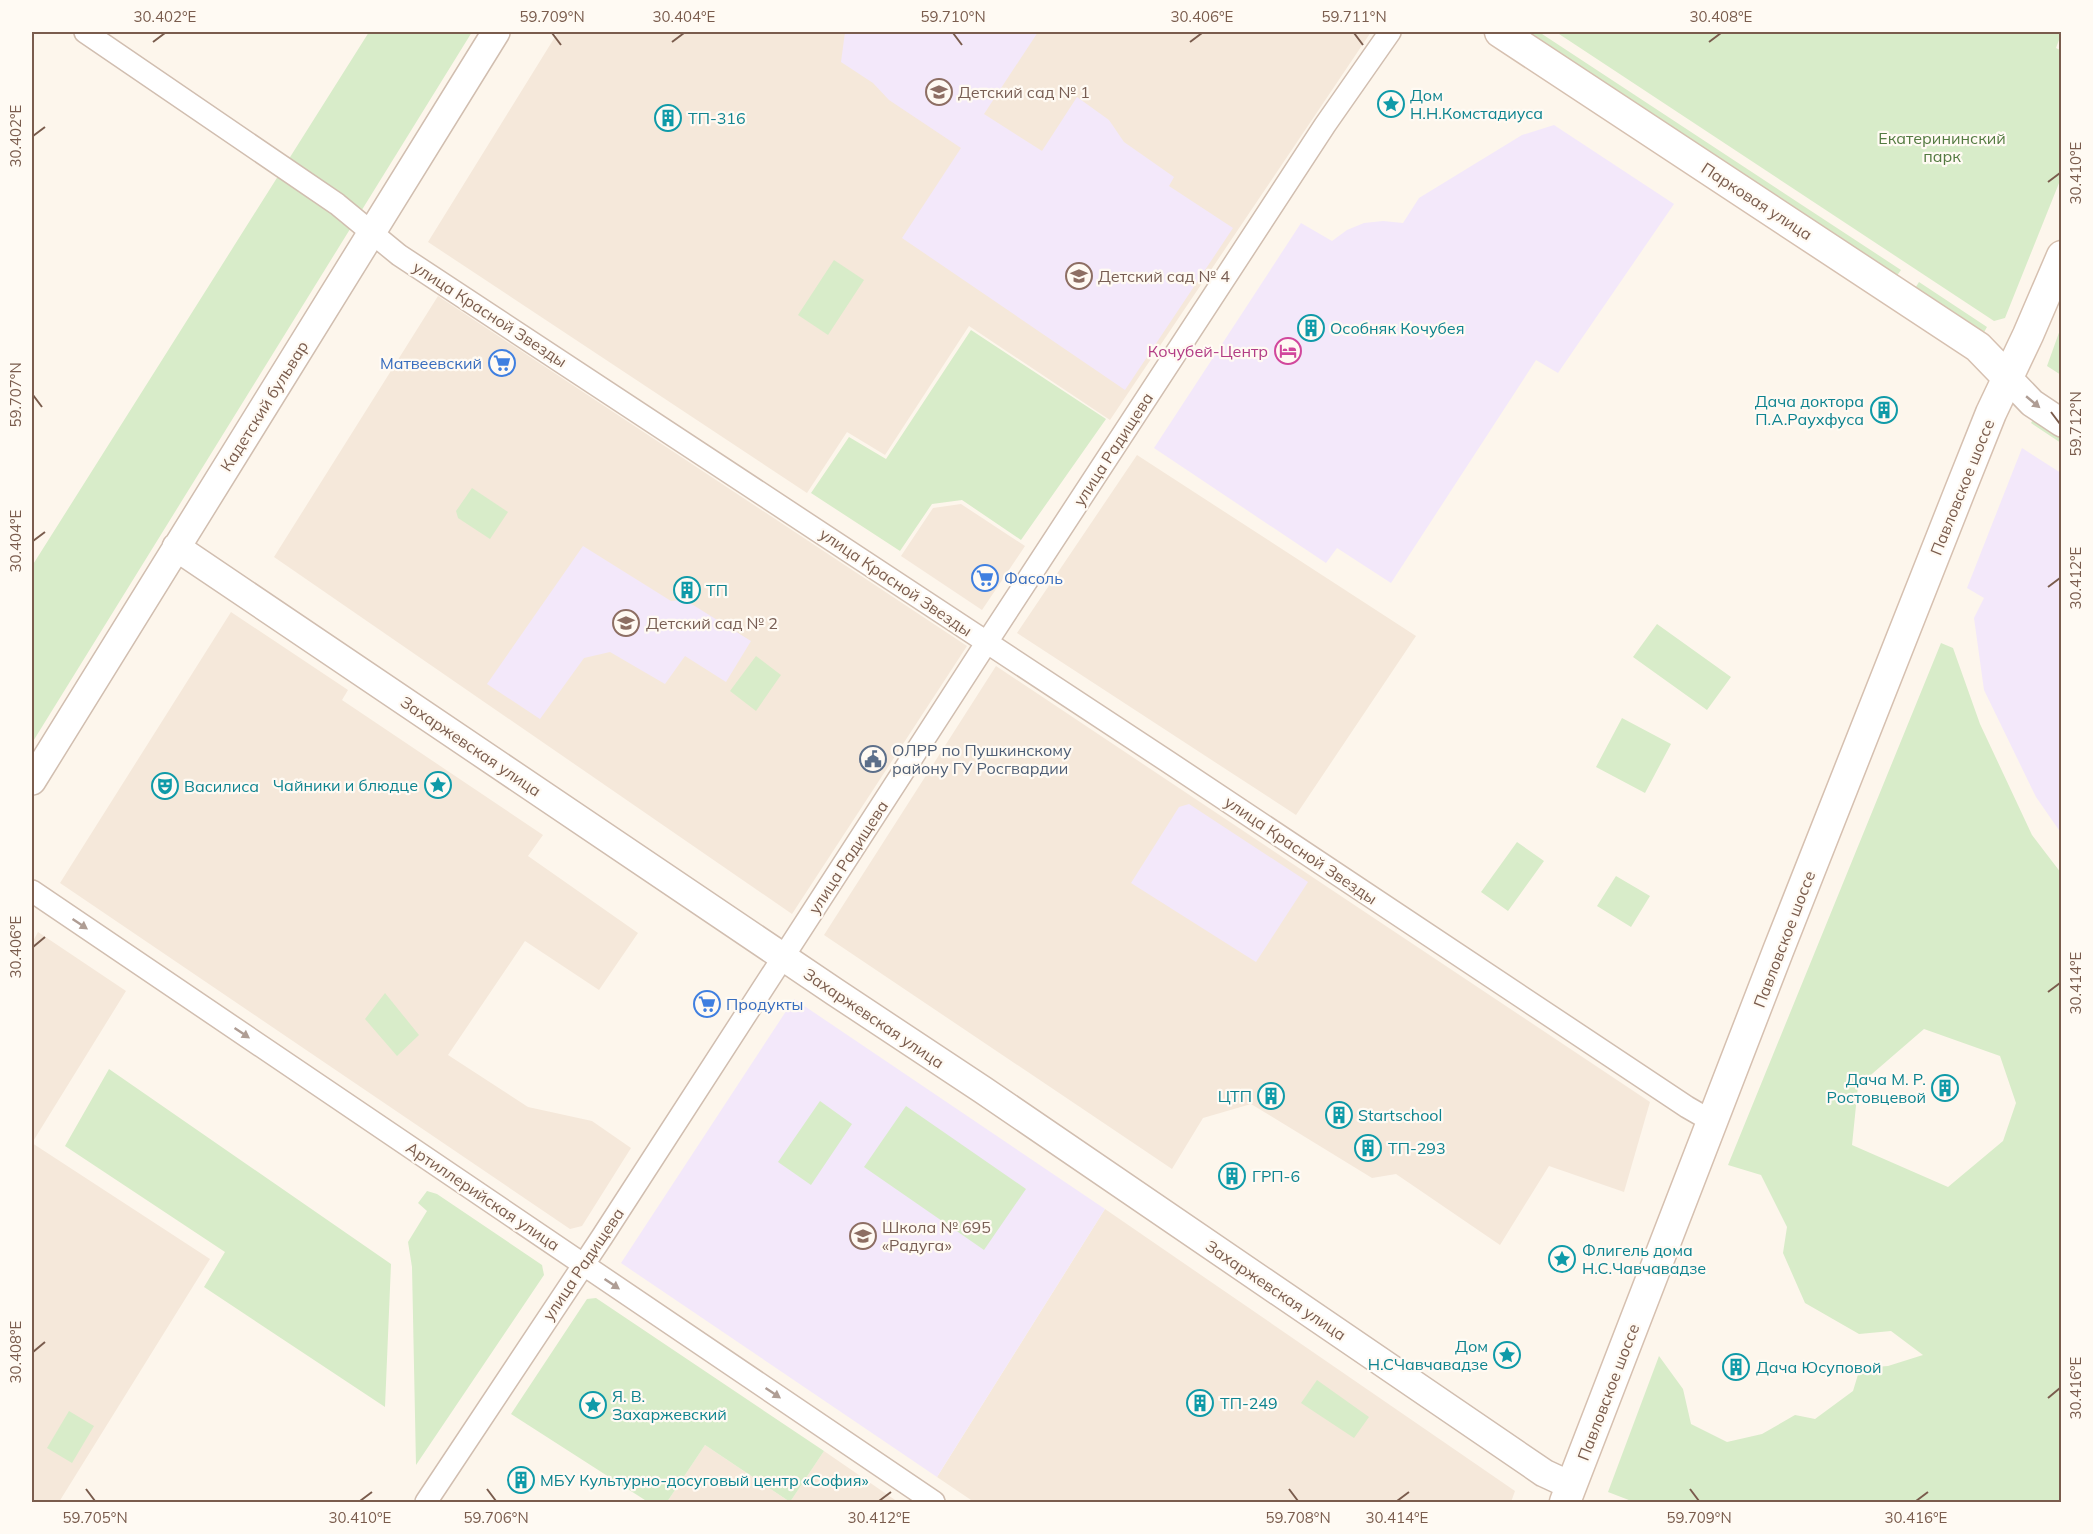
<svg xmlns="http://www.w3.org/2000/svg" width="2093" height="1534" font-family="Mulish,sans-serif">
  <style>
    .residential { fill: #f5e8da }
    .education { fill: #f3e8fa }
    .green { fill: #d8ecc9; fill-rule: evenodd }
    .lines { fill: none; stroke-linecap: round; stroke-linejoin: round }
    .minor-casing { stroke: #d1beb0; stroke-width: 24 }
    .tertiary-casing { stroke: #d1beb0; stroke-width: 30 }
    .secondary-casing { stroke: #d6c0b0; stroke-width: 33 }
    .minor { stroke: #fff; stroke-width: 21 }
    .tertiary { stroke: #fff; stroke-width: 27 }
    .secondary { stroke: #fff; stroke-width: 30 }
    .oneway { fill: #af9d94 }
    .ticks { fill: none; stroke: #7a5c4d; stroke-width: 2 }
    .labels { text-anchor: middle; dominant-baseline: central; stroke-width: 4.5; stroke-linejoin: round; paint-order: stroke }
    .education-label { font-size: 16px; fill: #785e54; stroke: #fffaf3; text-anchor: start }
    .culture-label { font-size: 16px; fill: #0d838f; stroke: #fffaf3; text-anchor: start }
    .park-label { font-size: 16px; fill: #537a41; stroke: #fffaf3 }
    .street-label { font-size: 16px; fill: #7a5c4d; stroke: #fffaf3 }
    .hotel-label { font-size: 16px; fill: #b23c85; stroke: #fffaf3; text-anchor: end }
    .shop-label { font-size: 16px; fill: #366cbe; stroke: #fffaf3; text-anchor: start }
    .service-label { font-size: 16px; fill: #4e5e75; stroke: #fffaf3; text-anchor: start }
    .neatline { fill: none; stroke: #7a5c4d; stroke-width: 2 }
    .ticks-label { font-size: 15px; text-anchor: middle; fill: #7a5c4d }
  </style>
  <rect width="100%" height="100%" fill="#fdf6ec"/>
  <path class="residential" d="M558,32H1371L1110,420L969,326L885,455L847,432L807,493L428,242Z
    M438,296L967,646L792,914L274,557Z
    M1137,455L1416,636L1296,815L1017,633Z
    M961,504L1025,546L982,610L901,556L933,508Z
    M231,612L348,690L342,700L543,835L528,856L638,933L599,990L525,941L448,1055L528,1107L592,1121L631,1148L582,1226L570,1229L60,883Z
    M996,666L1650,1102L1624,1192L1549,1166L1500,1245L1396,1174L1372,1178L1251,1104L1203,1118L1172,1169L824,935Z
    M38,932L126,991L32,1143L210,1259L59,1502H32V943Z
    M1105,1209L1515,1491L1511,1502H974L937,1477Z
    M705,1445L790,1502L824,1451L898,1502H667Z"/>
  <path class="education" d="M845,32H1038L984,114L1042,151L1077,97L1109,120L1124,142L1174,177L1169,186L1233,228L1125,390L902,238L961,148L889,100L873,83L841,62Z
    M1554,125L1674,204L1558,373L1536,360L1391,583L1337,548L1326,563L1154,448L1301,223L1332,241L1347,230L1364,223L1383,221L1403,223L1419,198L1522,135Z
    M2022,448L2061,473V833L2036,797L1984,690L1974,618L1984,598L1967,588Z
    M583,546L671,601L685,600L751,641L726,682L685,656L665,684L610,652L584,658L540,719L487,684Z
    M1189,804L1308,882L1256,962L1131,883L1179,807Z
    M794,999L1105,1209L937,1477L621,1263Z"/>
  <path class="green" d="M369,32H472L32,743V566Z
    M1524,32H1539L1901,270L1896,277Z
    M1556,32H2061V40H2059L2056,48L2062,51L2061,178L2005,318L1994,321Z
    M834,260L864,280L828,335L798,315Z
    M1919,282L1987,327L1983,334L1914,290Z
    M2061,327L2062,375H2061L2047,366Z
    M971,330L1106,419L1021,540L962,500L932,504L900,551L811,493L849,437L886,459Z
    M2035,416L2061,434V443L2031,423Z
    M472,488L508,512L490,539L458,518L456,511Z
    M1657,624L1731,677L1707,710L1633,657Z
    M1941,643L1953,648L1980,724L2032,835L2061,873V1502H1634L1608,1492L1659,1356L1683,1389L1691,1424L1727,1442L1762,1434L1795,1415L1815,1419L1853,1391L1860,1368L1888,1366L1923,1355L1891,1331L1859,1334L1805,1303L1783,1253L1787,1227L1761,1175L1728,1165ZM1924,1029L2000,1056L2016,1103L2003,1141L1948,1187L1852,1145L1858,1086Z
    M756,656L781,675L756,711L730,691Z
    M1622,718L1671,744L1645,793L1596,767Z
    M1517,842L1544,861L1508,911L1481,892Z
    M1616,876L1650,896L1631,927L1597,906Z
    M385,993L419,1035L397,1056L365,1019Z
    M109,1069L391,1264L385,1407L204,1287L225,1252L65,1146Z
    M820,1101L852,1124L811,1185L778,1162Z
    M906,1106L1026,1189L984,1250L864,1167Z
    M427,1191L437,1194L542,1265L544,1275L416,1465L412,1267L408,1242L427,1211L418,1203Z
    M596,1298L824,1451L790,1502L705,1445L667,1502H648L511,1414L587,1299Z
    M1317,1380L1369,1417L1354,1438L1301,1403Z
    M69,1411L94,1426L72,1463L47,1448Z"/>
  <g class="lines">
    <defs>
      <path id="minor" d="M85,32L337,204L399,255L1167,761L1687,1107L1713,1122
        M32,891L934,1502
        M426,1502L602,1237L987,642L1325,125L1390,32"/>
      <path id="tertiary" d="M2008,378L2032,403L2062,423
        M176,547L835,992L983,1090L1544,1473L1572,1486
        M32,781L496,32"/>
      <path id="secondary" d="M1500,32L1978,347L2008,378
        M1565,1502L1778,951L1959,493L1991,413L2028,335L2062,256"/>
    </defs>
    <use href="#minor" class="minor-casing"/>
    <use href="#tertiary" class="tertiary-casing"/>
    <use href="#secondary" class="secondary-casing"/>
    <use href="#minor" class="minor"/>
    <use href="#tertiary" class="tertiary"/>
    <use href="#secondary" class="secondary"/>
  </g>
  <defs><path id="oneway-solid" d="M-6-.8H1V-3.2L6.5 0L1 3.2V.8H-6Z" transform="scale(1.5)"/></defs>
  <g class="oneway">
    <use href="#oneway-solid" transform="translate(2033 402) rotate(40)"/>
    <use href="#oneway-solid" transform="translate(80 924) rotate(34)"/>
    <use href="#oneway-solid" transform="translate(242 1033) rotate(34)"/>
    <use href="#oneway-solid" transform="translate(612 1284) rotate(34)"/>
    <use href="#oneway-solid" transform="translate(773 1393) rotate(34)"/>
  </g>
  <path class="ticks" d="M552,33L561,45M953,33L962,45M1354,33L1363,45M153,42L165,33M672,42L684,33M1190,42L1202,33M1709,42L1721,33M33,136L45,127M2048,182L2060,173M33,395L42,407M2051,412L2060,424M33,541L45,532M2048,587L2060,578M33,947L45,937M2048,992L2060,983M33,1352L45,1342M2048,1398L2060,1388M86,1489L95,1501M487,1489L496,1501M1289,1489L1298,1501M1690,1489L1699,1501M360,1501L372,1492M879,1501L891,1492M1397,1501L1409,1492M1916,1501L1928,1492"/>
  <defs>
    <symbol id="school-ring" viewBox="-11 -11 22 22"><circle r="9.5" fill="#fffaf3" stroke="#8d6e63" stroke-width="1.5"/><path d="M0-5L7-2L0 1L-7-2ZM-4 1L0 2.5L4 1V4Q0 6-4 4Z" fill="#8d6e63"/></symbol>
    <symbol id="sight-ring" viewBox="-11 -11 22 22"><circle r="9.5" fill="#fffaf3" stroke="#0f9aa8" stroke-width="1.5"/><path d="M0-6L1.8-2.2L6-1.7L2.9 1.2L3.7 5.4L0 3.3L-3.7 5.4L-2.9 1.2L-6-1.7L-1.8-2.2Z" fill="#0f9aa8"/></symbol>
    <symbol id="building-ring" viewBox="-11 -11 22 22"><circle r="9.5" fill="#fffaf3" stroke="#0f9aa8" stroke-width="1.5"/><path d="M-4-6H4V6H1V3H-1V6H-4ZM-2.5-4.3h1.7v1.8h-1.7ZM.8-4.3h1.7v1.8H.8ZM-2.5-1h1.7V.8h-1.7ZM.8-1h1.7V.8H.8Z" fill="#0f9aa8"/></symbol>
    <symbol id="hotel-ring" viewBox="-11 -11 22 22"><circle r="9.5" fill="#fffaf3" stroke="#d1479c" stroke-width="1.5"/><path d="M-6-4.5h1.5V1H6V5H4.5V3h-9V5H-6ZM-4 0a1.8 1.8 0 1 1 3.6 0ZM.5 0V-2.5h3Q6-2.5 6 0Z" fill="#d1479c"/></symbol>
    <symbol id="supermarket-ring" viewBox="-11 -11 22 22"><circle r="9.5" fill="#fffaf3" stroke="#3f7fe0" stroke-width="1.5"/><path d="M-6-5.5h2.5l.6 2H6L4.5 2H-2.5L-4.4-4H-6ZM-1.5 3.2a1.3 1.3 0 1 0 .1 0ZM3 3.2a1.3 1.3 0 1 0 .1 0Z" fill="#3f7fe0"/></symbol>
    <symbol id="civic-ring" viewBox="-11 -11 22 22"><circle r="9.5" fill="#fffaf3" stroke="#5c6f8a" stroke-width="1.5"/><path d="M-.6-6.5H3V-4.5H.6V-3L4-1V1h2V6H-6V1h2V-1L-.6-3ZM-1.2 2.5V6h2.4V2.5Z" fill="#5c6f8a"/></symbol>
    <symbol id="theatre-ring" viewBox="-11 -11 22 22"><circle r="9.5" fill="#fffaf3" stroke="#0f9aa8" stroke-width="1.5"/><path d="M-5-5.5Q0-4 5-5.5V0Q5 5 0 6Q-5 5-5 0ZM-3.3-2.5H-1v1.5H-3.3ZM1-2.5H3.3v1.5H1ZM-2.8 1Q0 5.5 2.8 1Z" fill="#0f9aa8"/></symbol>
  </defs>
  <g fill-rule="evenodd">
    <use href="#school-ring" x="924" y="77" width="30" height="30"/>
    <use href="#sight-ring" x="1376" y="89" width="30" height="30"/>
    <use href="#building-ring" x="653" y="103" width="30" height="30"/>
    <use href="#school-ring" x="1064" y="261" width="30" height="30"/>
    <use href="#building-ring" x="1296" y="313" width="30" height="30"/>
    <use href="#hotel-ring" x="1273" y="336" width="30" height="30"/>
    <use href="#supermarket-ring" x="487" y="348" width="30" height="30"/>
    <use href="#building-ring" x="1869" y="395" width="30" height="30"/>
    <use href="#supermarket-ring" x="970" y="563" width="30" height="30"/>
    <use href="#building-ring" x="672" y="575" width="30" height="30"/>
    <use href="#school-ring" x="611" y="608" width="30" height="30"/>
    <use href="#civic-ring" x="858" y="744" width="30" height="30"/>
    <use href="#sight-ring" x="423" y="770" width="30" height="30"/>
    <use href="#theatre-ring" x="150" y="771" width="30" height="30"/>
    <use href="#supermarket-ring" x="692" y="989" width="30" height="30"/>
    <use href="#building-ring" x="1930" y="1073" width="30" height="30"/>
    <use href="#building-ring" x="1256" y="1081" width="30" height="30"/>
    <use href="#building-ring" x="1324" y="1100" width="30" height="30"/>
    <use href="#building-ring" x="1353" y="1133" width="30" height="30"/>
    <use href="#building-ring" x="1217" y="1161" width="30" height="30"/>
    <use href="#school-ring" x="848" y="1221" width="30" height="30"/>
    <use href="#sight-ring" x="1547" y="1244" width="30" height="30"/>
    <use href="#sight-ring" x="1492" y="1340" width="30" height="30"/>
    <use href="#building-ring" x="1721" y="1352" width="30" height="30"/>
    <use href="#building-ring" x="1185" y="1388" width="30" height="30"/>
    <use href="#sight-ring" x="578" y="1390" width="30" height="30"/>
    <use href="#building-ring" x="506" y="1465" width="30" height="30"/>
  </g>
  <g class="labels">
    <g class="education-label">
      <text x="958" y="92">Детский сад № 1</text>
      <text x="1098" y="276">Детский сад № 4</text>
      <text x="646" y="623">Детский сад № 2</text>
      <text x="882" y="1227">Школа № 695<tspan x="882" dy="18">«Радуга»</tspan></text>
    </g>
    <g class="culture-label">
      <text x="1410" y="95">Дом<tspan x="1410" dy="18">Н.Н.Комстадиуса</tspan></text>
      <text x="688" y="118">ТП-316</text>
      <text x="1330" y="328">Особняк Кочубея</text>
      <text x="1864" y="401" text-anchor="end">Дача доктора<tspan x="1864" dy="18">П.А.Раухфуса</tspan></text>
      <text x="706" y="590">ТП</text>
      <text x="418" y="785" text-anchor="end">Чайники и блюдце</text>
      <text x="184" y="786">Василиса</text>
      <text x="1926" y="1079" text-anchor="end">Дача М. Р.<tspan x="1926" dy="18">Ростовцевой</tspan></text>
      <text x="1252" y="1096" text-anchor="end">ЦТП</text>
      <text x="1358" y="1115">Startschool</text>
      <text x="1388" y="1148">ТП-293</text>
      <text x="1252" y="1176">ГРП-6</text>
      <text x="1582" y="1250">Флигель дома<tspan x="1582" dy="18">Н.С.Чавчавадзе</tspan></text>
      <text x="1488" y="1346" text-anchor="end">Дом<tspan x="1488" dy="18">Н.СЧавчавадзе</tspan></text>
      <text x="1756" y="1367">Дача Юсуповой</text>
      <text x="612" y="1396">Я. В.<tspan x="612" dy="18">Захаржевский</tspan></text>
      <text x="1220" y="1403">ТП-249</text>
      <text x="540" y="1480">МБУ Культурно-досуговый центр «София»</text>
    </g>
    <g class="park-label">
      <text x="1942" y="138">Екатерининский<tspan x="1942" dy="18">парк</tspan></text>
    </g>
    <g class="street-label">
      <text transform="translate(1757 201) rotate(33)">Парковая улица</text>
      <text transform="translate(490 314) rotate(33)">улица Красной Звезды</text>
      <text transform="translate(264 406) rotate(-58)">Кадетский бульвар</text>
      <text transform="translate(1113 449) rotate(-57)">улица Радищева</text>
      <text transform="translate(1962 487) rotate(-68)">Павловское шоссе</text>
      <text transform="translate(896 582) rotate(34)">улица Красной Звезды</text>
      <text transform="translate(471 746) rotate(34)">Захаржевская улица</text>
      <text transform="translate(1301 850) rotate(34)">улица Красной Звезды</text>
      <text transform="translate(848 857) rotate(-57)">улица Радищева</text>
      <text transform="translate(1784 939) rotate(-69)">Павловское шоссе</text>
      <text transform="translate(874 1018) rotate(34)">Захаржевская улица</text>
      <text transform="translate(483 1196) rotate(34)">Артиллерийская улица</text>
      <text transform="translate(583 1264) rotate(-56)">улица Радищева</text>
      <text transform="translate(1276 1290) rotate(34)">Захаржевская улица</text>
      <text transform="translate(1608 1392) rotate(-69)">Павловское шоссе</text>
    </g>
    <g class="hotel-label">
      <text x="1268" y="351">Кочубей-Центр</text>
    </g>
    <g class="shop-label">
      <text x="482" y="363" text-anchor="end">Матвеевский</text>
      <text x="1004" y="578">Фасоль</text>
      <text x="726" y="1004">Продукты</text>
    </g>
    <g class="service-label">
      <text x="892" y="750">ОЛРР по Пушкинскому<tspan x="892" dy="18">району ГУ Росгвардии</tspan></text>
    </g>
  </g>
  <rect width="2093" height="1534" fill="none" stroke="#fffaf3" stroke-width="66"/>
  <rect x="33" y="33" width="2027" height="1468" class="neatline"/>
  <g class="ticks-label">
    <text x="165" y="22">30.402°E</text>
    <text x="552" y="22">59.709°N</text>
    <text x="684" y="22">30.404°E</text>
    <text x="953" y="22">59.710°N</text>
    <text x="1202" y="22">30.406°E</text>
    <text x="1354" y="22">59.711°N</text>
    <text x="1721" y="22">30.408°E</text>
    <text transform="translate(16 136) rotate(-90)" y="5">30.402°E</text>
    <text transform="translate(2076 173) rotate(-90)" y="5">30.410°E</text>
    <text transform="translate(16 395) rotate(-90)" y="5">59.707°N</text>
    <text transform="translate(2076 424) rotate(-90)" y="5">59.712°N</text>
    <text transform="translate(16 541) rotate(-90)" y="5">30.404°E</text>
    <text transform="translate(2076 578) rotate(-90)" y="5">30.412°E</text>
    <text transform="translate(16 947) rotate(-90)" y="5">30.406°E</text>
    <text transform="translate(2076 983) rotate(-90)" y="5">30.414°E</text>
    <text transform="translate(16 1352) rotate(-90)" y="5">30.408°E</text>
    <text transform="translate(2076 1388) rotate(-90)" y="5">30.416°E</text>
    <text x="95" y="1523">59.705°N</text>
    <text x="360" y="1523">30.410°E</text>
    <text x="496" y="1523">59.706°N</text>
    <text x="879" y="1523">30.412°E</text>
    <text x="1298" y="1523">59.708°N</text>
    <text x="1397" y="1523">30.414°E</text>
    <text x="1699" y="1523">59.709°N</text>
    <text x="1916" y="1523">30.416°E</text>
  </g>
</svg>
